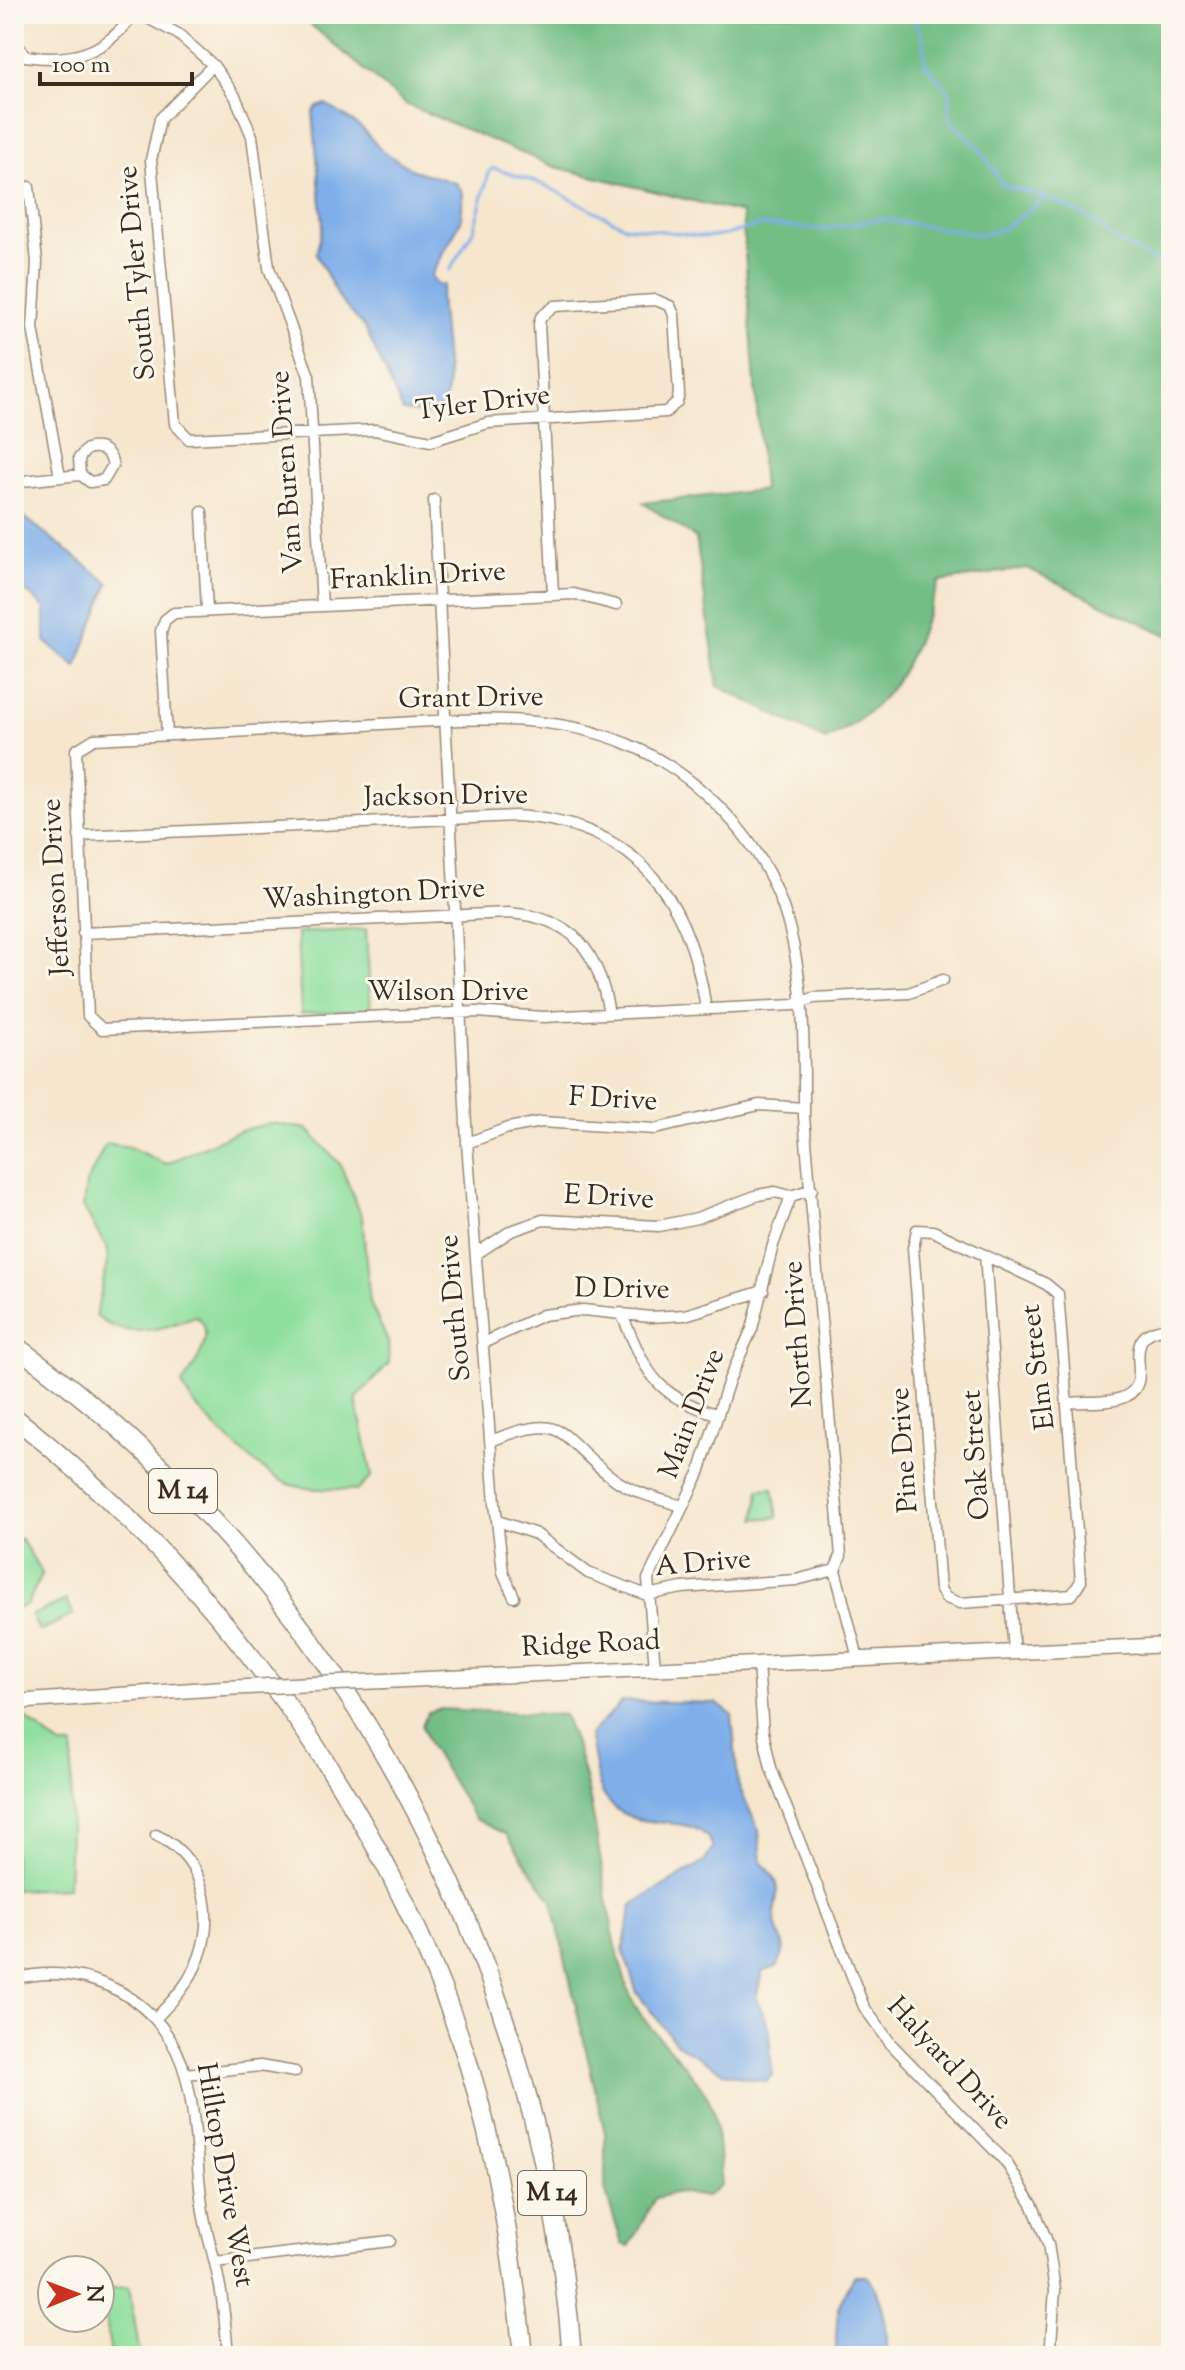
<svg xmlns="http://www.w3.org/2000/svg" width="1185" height="2370" font-family="'Sorts Mill Goudy',serif">
  <style>
    .green { fill: #8fdf9e; stroke: #65845e; stroke-width: 2 }
    .forest { fill: #73be85; stroke: #577452; stroke-width: 2 }
    .water { fill: #7faee9; stroke: #5d6c84; stroke-width: 2 }
    .lines { fill: none; stroke-linecap: round; stroke-linejoin: round }
    .stream { stroke: #7faee9; stroke-width: 3 }
    .street-casing { stroke: #988876; stroke-width: 13 }
    .secondary-casing { stroke: #988876; stroke-width: 17 }
    .highway-casing { stroke: #988876; stroke-width: 21 }
    .street { stroke: #fff; stroke-width: 10 }
    .secondary { stroke: #fff; stroke-width: 14 }
    .highway { stroke: #fff; stroke-width: 18 }
    .secondary-bridge-casing { stroke: #988876; stroke-width: 17; stroke-linecap: butt }
    .secondary-bridge { stroke: #fff; stroke-width: 14 }
    .labels { text-anchor: middle; dominant-baseline: central; stroke-width: 6; stroke-linejoin: round; paint-order: stroke }
    .shield { fill: #fbf7ec; stroke: #75685c; stroke-width: 2 }
    .shield-label { font-size: 26px; font-weight: bold; fill: #3b2a1e }
    .street-label { font-size: 28px; fill: #3b2a1e; stroke: #fbf7ec }
  </style>
  <rect width="100%" height="100%" fill="#fbf7ec"/>
  <filter id="ink" filterUnits="userSpaceOnUse"><feTurbulence type="fractalNoise" baseFrequency=".0125" numOctaves="2"/><feDisplacementMap in="SourceGraphic" scale="16" xChannelSelector="R" yChannelSelector="G"/><feConvolveMatrix kernelMatrix="1 2 1 2 8 2 1 2 1" color-interpolation-filters="sRGB"/></filter>
  <filter id="wash" filterUnits="userSpaceOnUse"><feTurbulence type="fractalNoise" baseFrequency=".006" numOctaves="4" result="noise"/><feDisplacementMap in="SourceGraphic" scale="32" xChannelSelector="R" yChannelSelector="G"/><feGaussianBlur stdDeviation="1.8" result="paint"/><feColorMatrix in="noise" values="0 0 0 0 0 0 0 0 0 0 0 0 0 0 0 0 0 1.4 0 .05"/><feComposite in="paint" operator="in"/></filter>
  <g filter="url(#wash)">
    <rect width="100%" height="100%" fill="#f6e6ce"/>
    <path class="green" d="M366,929L371,1010L301,1014L297,933Z
      M271,1123L307,1129L340,1164L362,1217L370,1303L388,1341L389,1363L356,1399L372,1476L358,1490C335,1488 304,1492 284,1482C258,1469 191,1410 182,1384C193,1369 220,1329 195,1316C163,1330 124,1341 96,1316L108,1258L106,1247L83,1207L86,1184L106,1143L129,1147L166,1164L236,1132Z
      M773,1488L778,1517L756,1519L759,1489Z
      M14,1538L21,1539L42,1573L27,1605L14,1610Z
      M66,1600L73,1615L39,1631L32,1615Z
      M14,1716H23L61,1746H73L68,1888L14,1890Z
      M129,2287L140,2356H111L102,2289Z"/>
    <path class="forest" d="M298,14H1171V637L1027,568L939,582C912,655 900,704 825,740L718,686L696,538L643,503L763,490L742,213L555,167L405,104Z
      M439,1709L564,1715C603,1804 598,1902 629,1992C643,2031 691,2063 709,2100C718,2118 719,2162 722,2184L705,2197L678,2192L655,2198L629,2247L622,2244L605,2189V2133L552,1901L506,1834L475,1819L429,1744L422,1726L428,1712Z"/>
    <path class="water" d="M326,104L362,128L381,150L413,170L456,183L463,193L461,221L431,276L437,284L444,285L440,298L448,385L443,408L433,414L403,411L365,328L340,300L316,254L323,226L313,113L317,107Z
      M14,509L109,583L76,667L45,641V608L14,580Z
      M623,1701L716,1703L732,1715L738,1784L759,1831L762,1863C792,1891 768,1896 777,1926C782,1946 789,1945 777,1967L762,1972L756,1998L769,2027L772,2075L766,2082L725,2073L676,2043L637,1993L623,1950L632,1905L705,1861L713,1847C697,1805 634,1841 605,1797C595,1782 594,1753 589,1735Z
      M854,2276H867C884,2294 888,2332 887,2356H835L838,2307Z"/>
    <g class="lines">
      <path class="stream" d="M912,14L923,37L925,64L950,92L949,119L980,149L1004,186L1047,197L1094,221L1116,240L1171,270
        M450,270L474,229L489,172L493,168L542,184L624,226L706,237L726,235L759,225L824,229L881,219L982,235L1004,228L1047,197
        M14,1551L15,1550"/>
    </g>
  </g>
  <g filter="url(#ink)">
    <g class="lines">
      <defs>
        <path id="street" d="M140,14L178,34L213,65L235,96L252,136L269,268L309,376L322,606
          M14,40L25,56C74,63 104,53 135,14
          M213,65L160,119L151,160L175,424L189,439L375,430L431,441L488,423L666,412L677,402L679,394L674,315L670,306L656,300L555,306L541,317L539,324L553,594
          M29,187L37,262L33,328L60,477
          M14,482L80,475H81L90,482L104,480L113,465C110,451 101,445 87,449L79,458L80,475
          M434,500L467,1143L495,1503L503,1572L514,1597
          M202,512L207,611
          M167,735L161,631L165,620L174,613L574,594L616,605
          M79,836L515,816C635,822 690,897 706,1009
          M83,933L508,913C574,917 599,952 609,1014
          M467,1143L508,1128L541,1122L655,1129L759,1105L804,1108
          M917,1230L933,1231L1046,1284L1058,1294L1081,1581L1072,1595L960,1603L946,1598L940,1589L913,1248Z
          M476,1254L511,1231L543,1220L659,1226L697,1218L758,1195L775,1192L791,1196
          M985,1255L1014,1652
          M621,1313C647,1372 652,1394 716,1414
          M483,1343L543,1315L583,1310L651,1317L685,1315L763,1291
          M1069,1403C1086,1401 1111,1404 1126,1396C1159,1380 1111,1332 1171,1328
          M491,1441C569,1409 557,1437 613,1478C633,1493 659,1499 682,1506
          M498,1521L536,1534L588,1573L647,1595L682,1588L796,1580L835,1570
          M858,1658L835,1570L841,1556L804,1117C804,1047 806,975 783,907C769,865 742,828 710,798C605,699 481,719 349,726C264,730 179,735 94,739L76,750L88,1016L102,1029L477,1012L543,1017L794,1005L813,998L909,993L943,980
          M758,1664L763,1732L771,1768L864,2007L891,2044L1006,2162L1033,2206L1048,2244L1055,2290L1050,2356
          M655,1669L648,1579L699,1473L729,1380L752,1329L773,1245L791,1196L812,1189
          M14,1979C88,1959 167,2001 186,2077C197,2120 196,2167 203,2211C206,2233 214,2255 218,2277C224,2303 226,2330 228,2356
          M155,2019C168,2005 182,1992 191,1975C219,1927 209,1859 156,1835
          M186,2074L260,2066L295,2072
          M14,2194H15
          M215,2262L390,2241"/>
        <path id="secondary" d="M384,1681L1171,1645
          M14,1702L223,1688"/>
        <path id="highway" d="M14,1345C340,1577 542,1960 572,2356
          M14,1417C202,1567 355,1767 443,1991C489,2108 511,2232 523,2356"/>
      </defs>
      <use href="#street" class="street-casing"/>
      <use href="#secondary" class="secondary-casing"/>
      <use href="#highway" class="highway-casing"/>
      <use href="#street" class="street"/>
      <use href="#secondary" class="secondary"/>
      <use href="#highway" class="highway"/>
      <defs>
        <path id="secondary-bridge" d="M223,1688L384,1681"/>
      </defs>
      <use href="#secondary-bridge" class="secondary-bridge-casing"/>
      <use href="#secondary-bridge" class="secondary-bridge"/>
    </g>
  </g>
  <g class="labels">
    <g class="shield">
      <rect x="149" y="1469" width="68" height="44" rx="6"/>
      <rect x="518" y="2171" width="68" height="44" rx="6"/>
    </g>
    <g class="shield-label">
      <text x="183" y="1491">M 14</text>
      <text x="552" y="2193">M 14</text>
    </g>
    <g class="street-label">
      <text transform="translate(138 273) rotate(-95)">South Tyler Drive</text>
      <text transform="translate(483 404) rotate(-7)">Tyler Drive</text>
      <text transform="translate(288 472) rotate(-94)">Van Buren Drive</text>
      <text transform="translate(418 577) rotate(-3)">Franklin Drive</text>
      <text transform="translate(471 699) rotate(-1)">Grant Drive</text>
      <text transform="translate(446 797) rotate(-1)">Jackson Drive</text>
      <text transform="translate(57 887) rotate(-93)">Jefferson Drive</text>
      <text transform="translate(374 895) rotate(-3)">Washington Drive</text>
      <text x="448" y="993">Wilson Drive</text>
      <text transform="translate(613 1100) rotate(3)">F Drive</text>
      <text transform="translate(609 1198) rotate(3)">E Drive</text>
      <text transform="translate(622 1290) rotate(1)">D Drive</text>
      <text transform="translate(456 1308) rotate(-95)">South Drive</text>
      <text transform="translate(799 1334) rotate(-94)">North Drive</text>
      <text transform="translate(1039 1367) rotate(-97)">Elm Street</text>
      <text transform="translate(693 1414) rotate(-69)">Main Drive</text>
      <text transform="translate(905 1450) rotate(-94)">Pine Drive</text>
      <text transform="translate(977 1455) rotate(-94)">Oak Street</text>
      <text transform="translate(703 1564) rotate(-5)">A Drive</text>
      <text transform="translate(591 1645) rotate(-3)">Ridge Road</text>
      <text transform="translate(949 2064) rotate(47)">Halyard Drive</text>
      <text transform="translate(224 2175) rotate(80)">Hilltop Drive West</text>
    </g>
  </g>
  <rect width="1185" height="2370" fill="none" stroke="#fbf7ec" stroke-width="48"/>
  <g transform="translate(76 2294) rotate(89)"><circle r="38" fill="#fbf7ec" stroke="#aea59a" stroke-width="2"/>
  <path d="M0-6L14 30L0 20L-14 30Z" fill="#c8321e"/>
  <text y="-12" font-size="22" font-weight="bold" text-anchor="middle" fill="#3b2a1e">N</text>
  </g>
  <path d="M40 72v12h152v-12" fill="none" stroke="#3b2a1e" stroke-width="4"/>
  <text x="52" y="72" font-size="24" fill="#3b2a1e" stroke="#fbf7ec" stroke-width="6" paint-order="stroke">100 m</text>
</svg>
